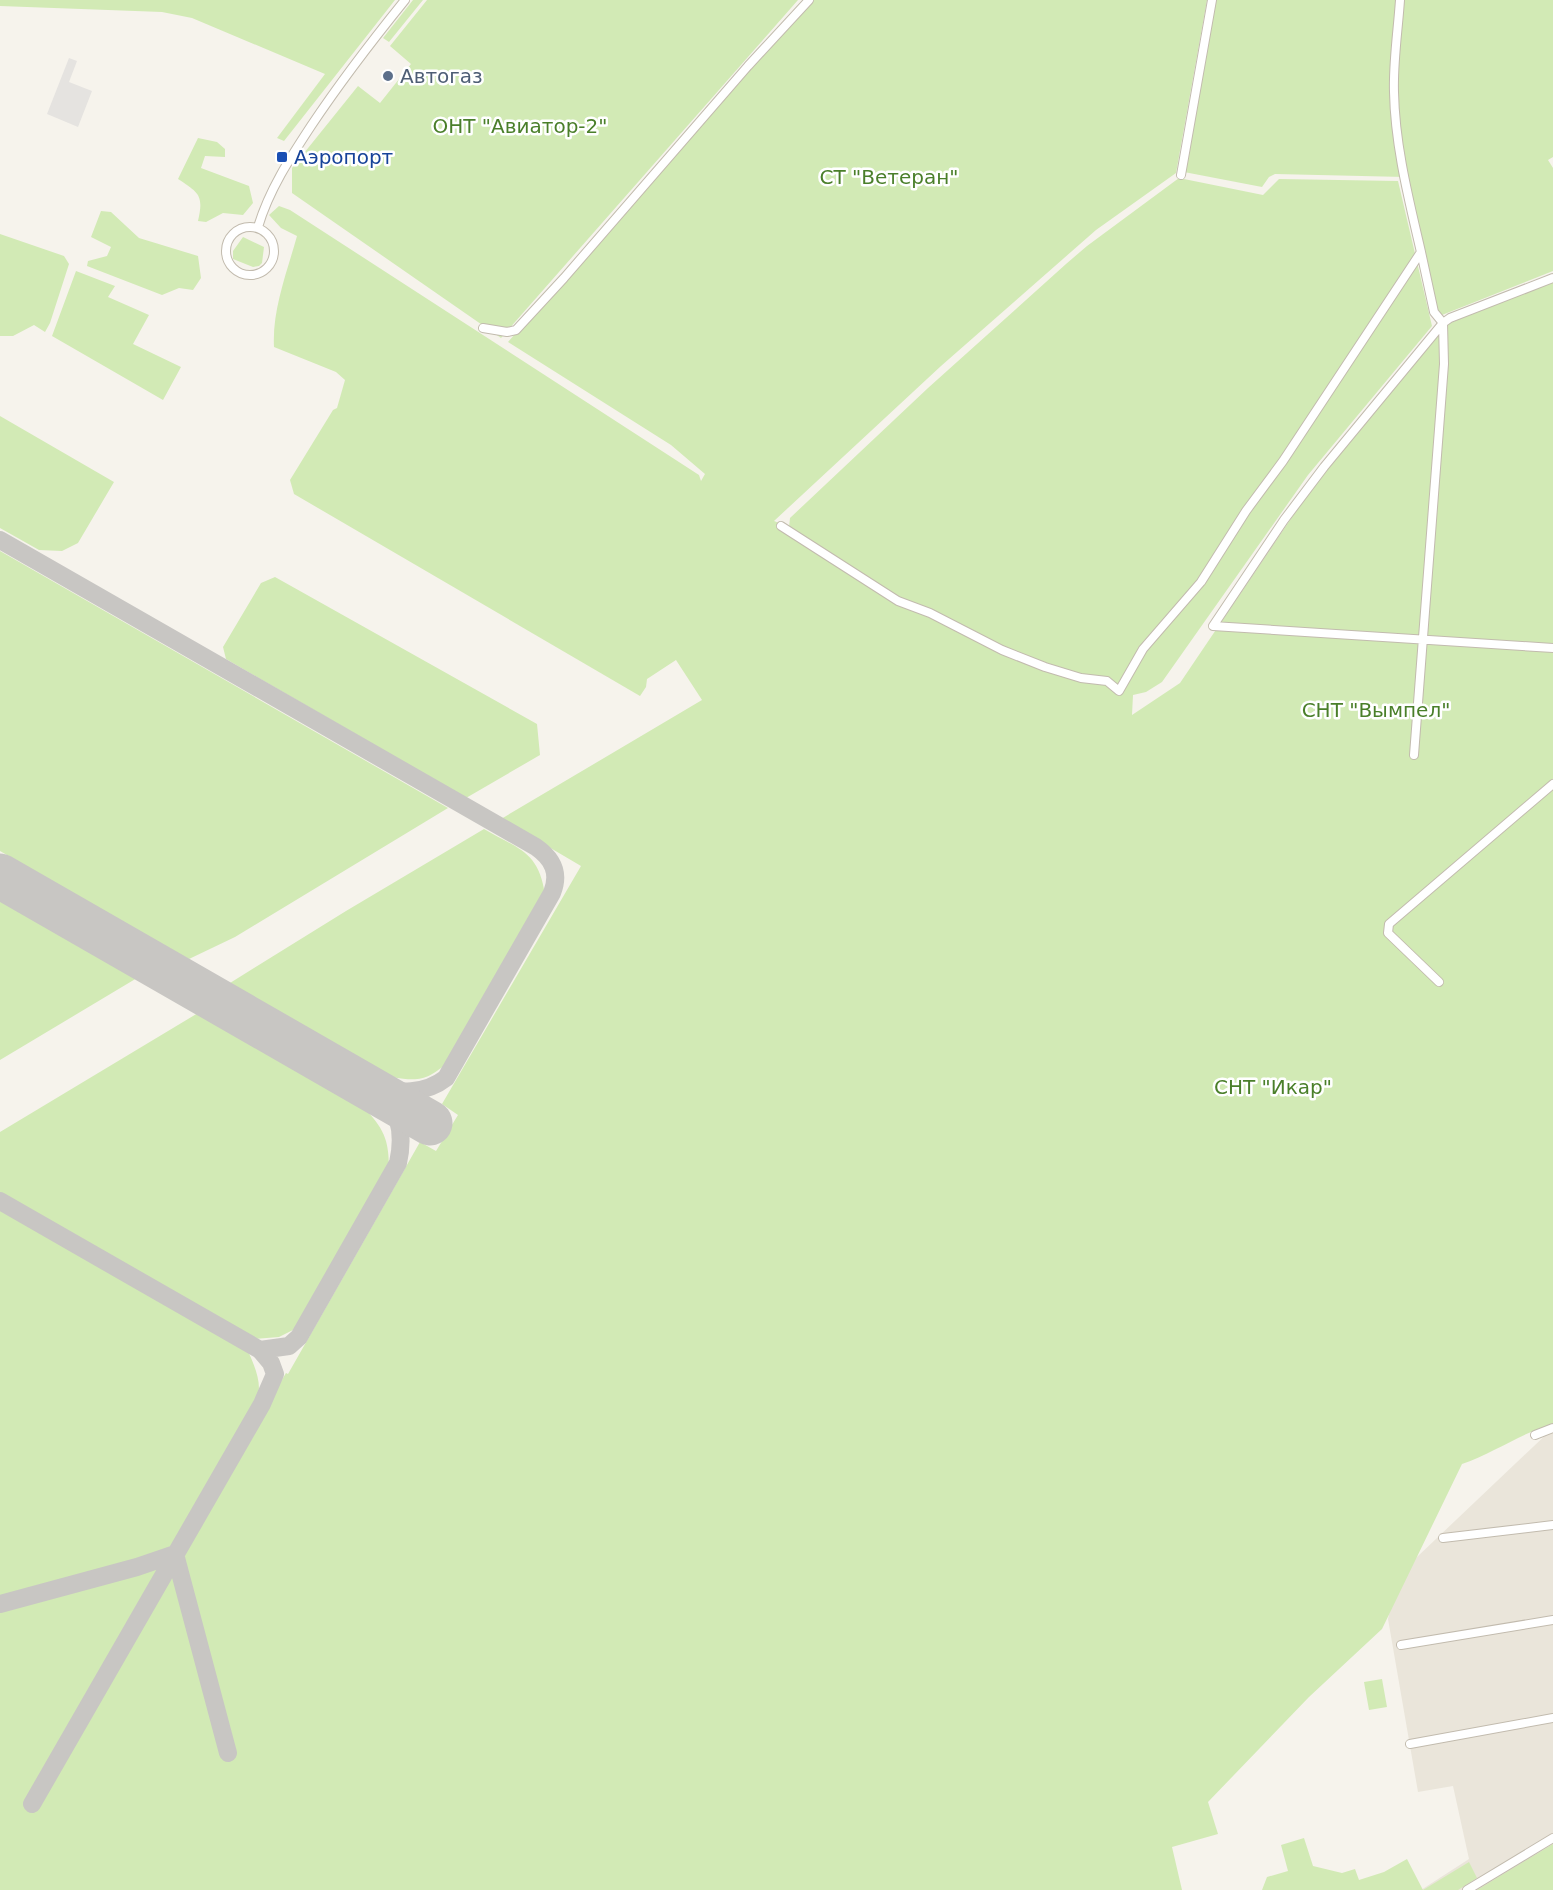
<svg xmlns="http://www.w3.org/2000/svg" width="1553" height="1890" font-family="'DejaVu Sans',sans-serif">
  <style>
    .residential { fill: #eae5da }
    .green { fill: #d2eab5 }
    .parking { fill: #e5e3e0 }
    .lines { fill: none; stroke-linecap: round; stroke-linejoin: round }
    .taxiway { stroke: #c8c6c3; stroke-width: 18 }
    .runway { stroke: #c8c6c3; stroke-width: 45 }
    .minor-casing { stroke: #c2bbae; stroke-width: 10 }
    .minor { stroke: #fff; stroke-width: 8 }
    .service-dot { fill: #5c6f8a; stroke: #fff; stroke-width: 2 }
    .transit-dot { fill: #1a4fb4; stroke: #fff; stroke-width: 2 }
    .labels { text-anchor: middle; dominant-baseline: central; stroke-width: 5; stroke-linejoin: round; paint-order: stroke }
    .service-label { font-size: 20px; fill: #4e5e75; stroke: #fff; text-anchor: start }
    .park-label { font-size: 20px; fill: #4a7f2a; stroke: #fff }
    .transit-label { font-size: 20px; fill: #164399; stroke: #fff; text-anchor: start }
  </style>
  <rect width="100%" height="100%" fill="#f6f3ec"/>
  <path class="residential" d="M1553,1428V1890H1421L1469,1859L1453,1786L1418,1792L1388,1619L1398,1575Z"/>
  <path class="green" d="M0,0H395L284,141L277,138L325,74L192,18L162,12L0,6Z
    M413,0H423L389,42L383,38Z
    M427,0H798L501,338L292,193V168L358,86L380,103L411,64L390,46Z
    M808,0H1207L1176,173L1096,230L941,366L774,521L789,527L790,518L928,388L1066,264L1087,246L1179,178L1263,195L1279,179L1398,181L1432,326L1308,475L1162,682L1146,692L1133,695L1132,715L1180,683L1319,477L1432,339L1447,324L1553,281V1424C1521,1433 1494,1453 1462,1464L1382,1629L1309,1697L1208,1802L1218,1834L1172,1847L1182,1890H0V1209L247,1349C254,1364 264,1386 256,1401L266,1407L286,1373L288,1374L420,1142L436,1151L458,1115L442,1104L581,866L501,819L702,700L676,660L647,679L646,687L640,696L294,494L290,480L333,410L337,408L345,380L336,372L274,347C272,310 287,272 297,236L281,228L269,215L279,206L290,210L699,475L701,481L705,474L671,445L508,342Z
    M1213,0H1553V157L1548,160L1553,168V271L1442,315L1437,314L1405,177L1275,174L1269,177L1262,187L1184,172Z
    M198,138L217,142L225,149V157L205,156L201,168L249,186L253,203L243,215L223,213L206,222L198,221C204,195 199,193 178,179Z
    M101,211L111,212L139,238L198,256L201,278L193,290L179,288L162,295L87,266L88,261L107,256L111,247L91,237Z
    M0,234L64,256L69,264L50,323L45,332L34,325L13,336H0Z
    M243,237L264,247L262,263L259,266L253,267L233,259V251Z
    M76,271L115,286L108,297L149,315L133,344L181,367L163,400L52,336Z
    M0,416L114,482L78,543L62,551L39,550L0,528Z
    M0,551L448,808L235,937L189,959L168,948L0,851Z
    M275,577L537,724L540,755L466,798L226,659L223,647L261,583Z
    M484,829C518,849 539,851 545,895L450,1061C426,1080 422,1082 391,1077L230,983L346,911Z
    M0,899L137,978L0,1060Z
    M198,1013L366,1110C386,1131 389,1143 389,1171L301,1326L279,1337L254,1339L0,1193V1132Z
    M1382,1679L1387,1707L1369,1710L1364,1682Z
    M1304,1838L1313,1866L1342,1873L1355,1869L1359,1880L1384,1872L1407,1859L1423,1890H1262L1267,1877L1288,1871L1281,1845Z
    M1553,1844V1890H1477Z
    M1469,1862L1477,1878L1458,1890H1423Z"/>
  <path class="parking" d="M69,58L77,61L69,82L92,91L78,127L47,114Z"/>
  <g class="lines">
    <path class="taxiway" d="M0,540L536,847C553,859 560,873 552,893L446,1078C423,1096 397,1092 370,1089
      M0,1201L260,1350L271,1363L275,1374L262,1404L32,1804
      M260,1350L289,1346L299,1337L398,1163C403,1141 401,1118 389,1100
      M0,1604L137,1567L175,1554L228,1753"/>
    <path class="runway" d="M0,876L430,1123"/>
    <defs>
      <path id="minor" d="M1181,175L1212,0
        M226 251a24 24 0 1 1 48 0a24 24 0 1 1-48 0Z
        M258,227C269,190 290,158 311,126C341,81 371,42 405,0
        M1553,278L1450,318L1443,323L1324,467L1284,520L1213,626L1553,648
        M483,328L507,332L516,330L564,278L748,66L809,0
        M781,526L898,601L930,613L1002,650L1045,667L1081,678L1107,681L1119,691L1143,649L1201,582L1246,511L1283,461L1421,252C1409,200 1395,146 1394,92C1393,62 1398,30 1400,0
        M1414,755L1444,364L1443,323L1434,312L1421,252
        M1439,982L1388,933L1389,924L1553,784
        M1535,1435L1553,1428
        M1443,1538L1553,1525
        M1401,1645L1553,1620
        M1410,1744L1553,1718
        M1467,1890L1553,1838"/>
    </defs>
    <use href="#minor" class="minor-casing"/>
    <use href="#minor" class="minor"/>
  </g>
  <circle class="service-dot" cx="388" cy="76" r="6"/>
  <rect class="transit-dot" x="276" y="151" width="12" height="12" rx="3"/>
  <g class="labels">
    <g class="service-label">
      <text x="400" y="76">Автогаз</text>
    </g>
    <g class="park-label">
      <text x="520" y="126">ОНТ "Авиатор-2"</text>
      <text x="889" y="177">СТ "Ветеран"</text>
      <text x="1376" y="710">СНТ "Вымпел"</text>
      <text x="1273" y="1087">СНТ "Икар"</text>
    </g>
    <g class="transit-label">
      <text x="294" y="157">Аэропорт</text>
    </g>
  </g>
</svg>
